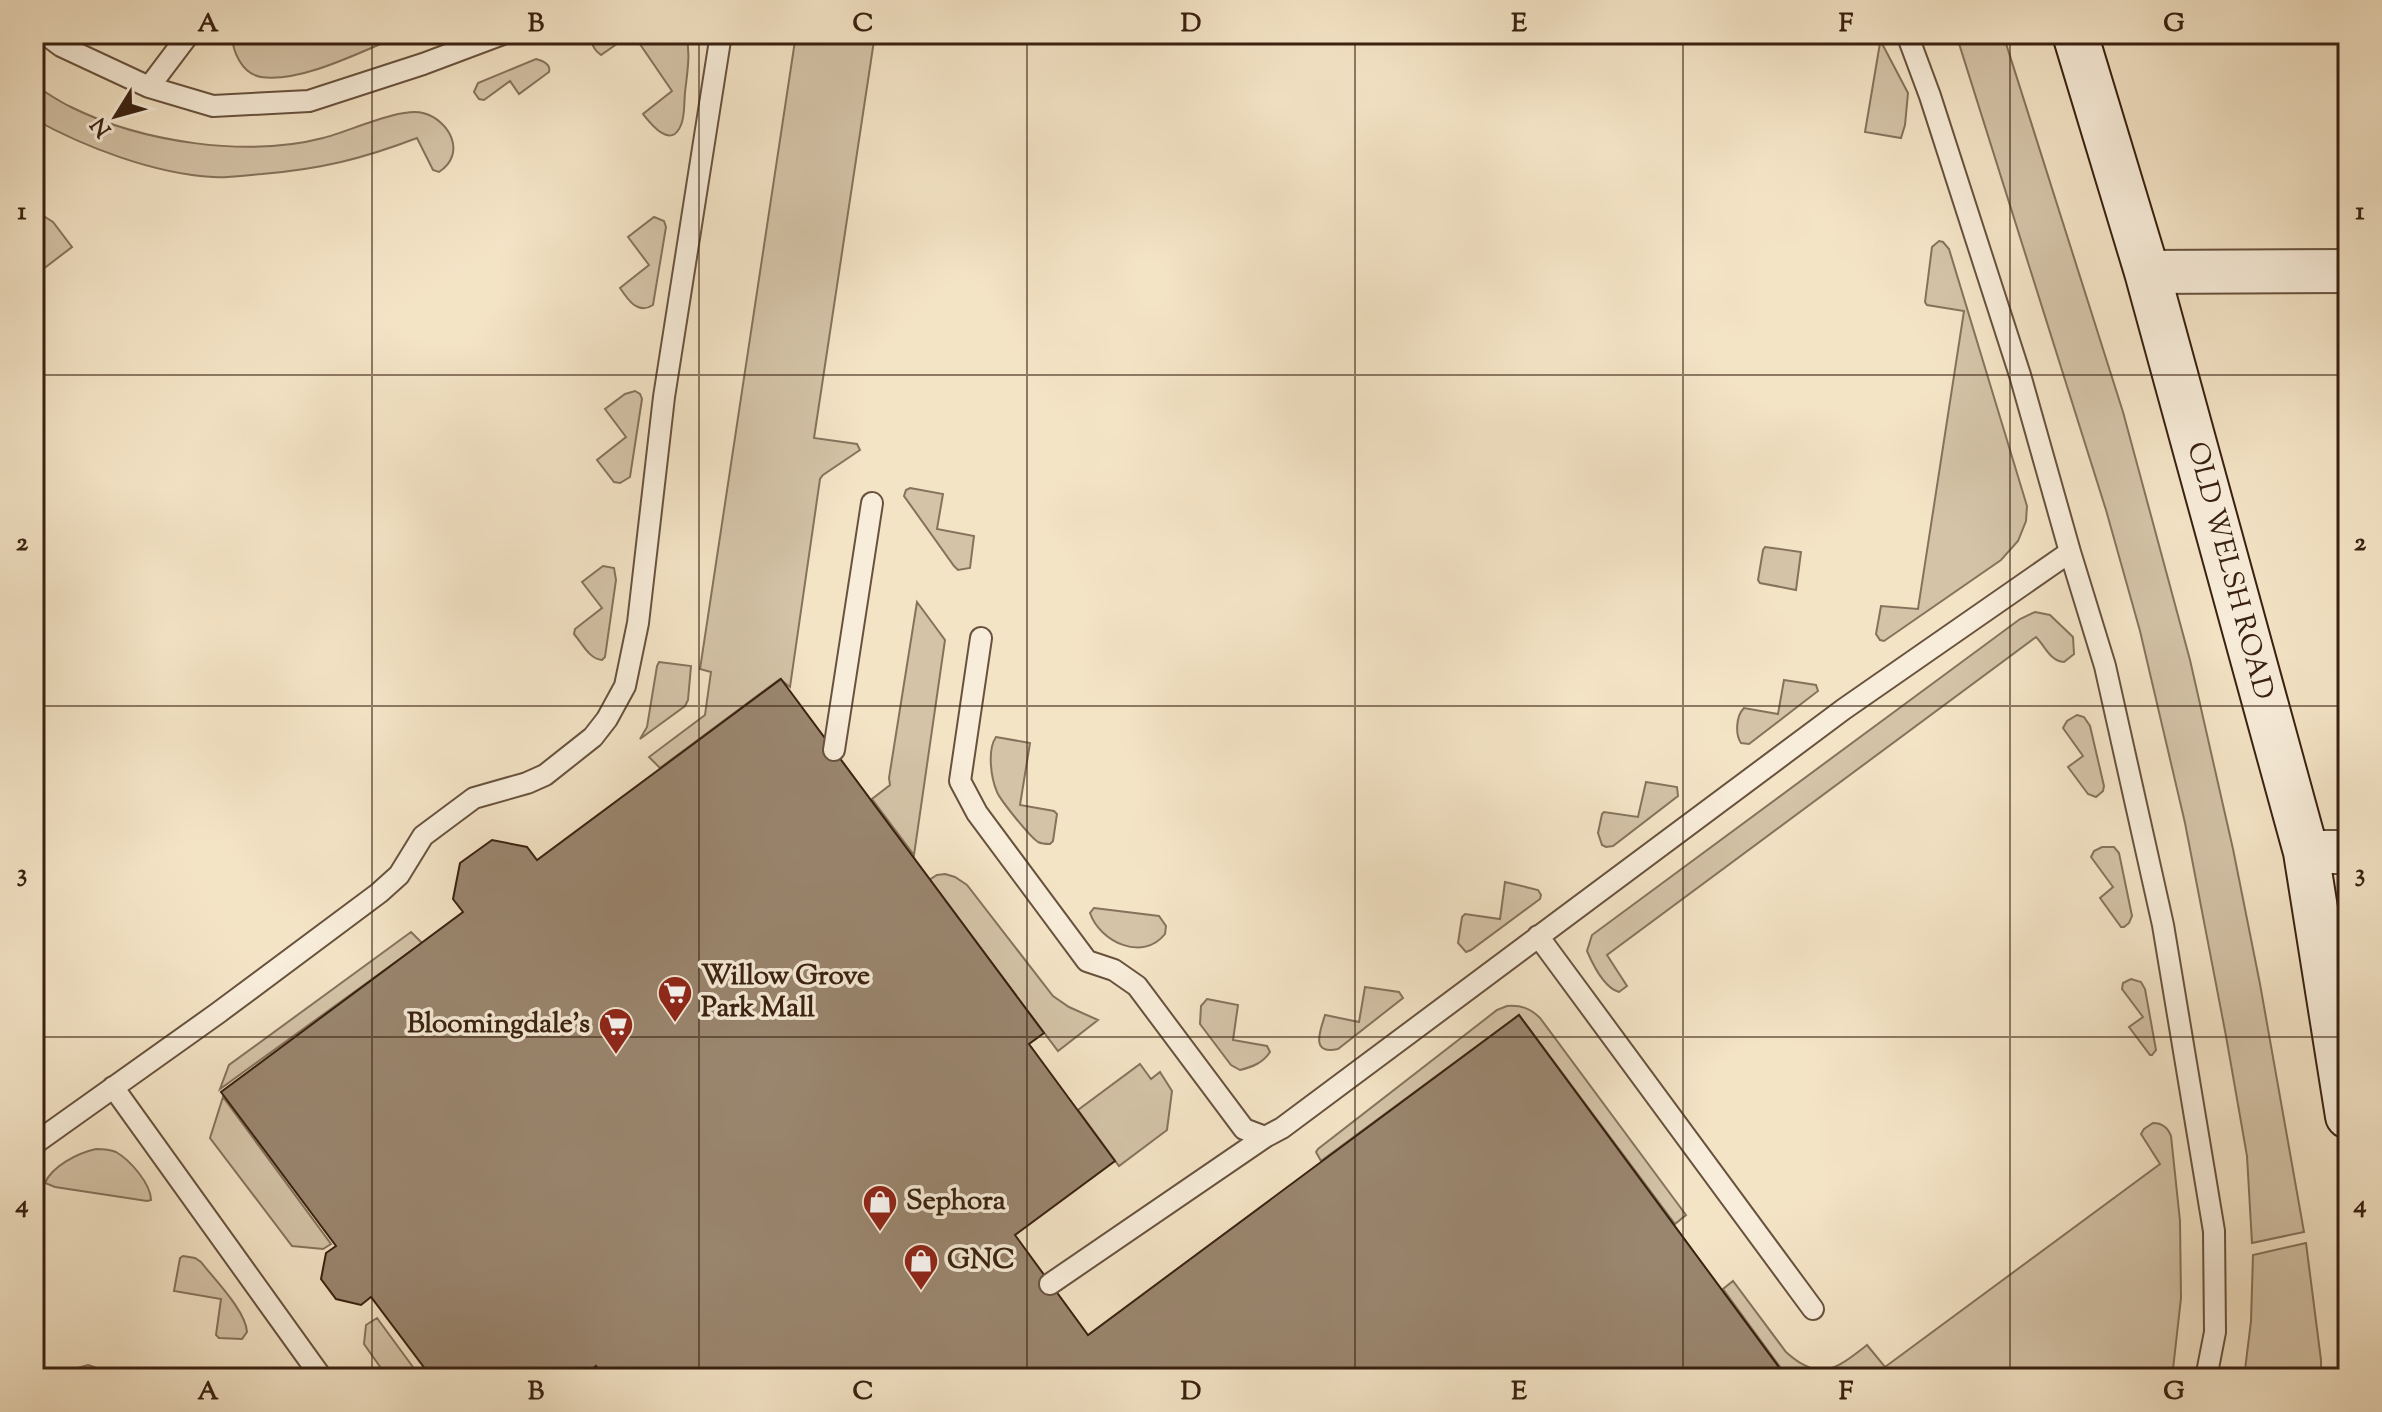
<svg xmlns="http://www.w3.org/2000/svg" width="2382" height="1412" font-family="'Sorts Mill Goudy',serif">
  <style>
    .green { fill: #d4c3a7; stroke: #86725c; stroke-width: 2 }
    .building { fill: #9a866f; stroke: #392110; stroke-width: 2 }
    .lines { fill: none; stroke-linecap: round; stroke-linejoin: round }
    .lane-casing { stroke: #68523e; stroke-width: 24 }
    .street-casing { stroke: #68523e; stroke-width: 46 }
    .secondary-casing { stroke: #392110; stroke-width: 48 }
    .lane { stroke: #f8edda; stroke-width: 20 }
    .street { stroke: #f8edda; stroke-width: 42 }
    .secondary { stroke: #f8edda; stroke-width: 44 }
    .grid { fill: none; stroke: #392110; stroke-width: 2; stroke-opacity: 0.55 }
    .labels { text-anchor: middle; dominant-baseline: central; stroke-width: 7; stroke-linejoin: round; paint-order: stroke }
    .street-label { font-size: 28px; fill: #392110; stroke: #f8edda }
    .poi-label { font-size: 28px; font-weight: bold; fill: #392110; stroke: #f8edda; text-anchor: start }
    .neatline { fill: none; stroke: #392110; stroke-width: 3 }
    .grid-label { font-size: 26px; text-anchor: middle; font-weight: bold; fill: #392110 }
  </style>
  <rect width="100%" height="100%" fill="#f4e4c6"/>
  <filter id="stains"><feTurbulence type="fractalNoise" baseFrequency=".0025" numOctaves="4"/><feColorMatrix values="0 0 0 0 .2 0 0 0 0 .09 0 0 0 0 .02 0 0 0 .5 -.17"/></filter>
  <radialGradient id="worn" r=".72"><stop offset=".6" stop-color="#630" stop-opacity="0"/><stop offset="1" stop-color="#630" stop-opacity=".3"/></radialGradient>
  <path class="green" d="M232,34H404C366,49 303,83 261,77C242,74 232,51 232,34Z
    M600,34H631L601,55C594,50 590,44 594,36Z
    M633,34L686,35C691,54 687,73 685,93C684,102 685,116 681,125C671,150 651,124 643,114L672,91Z
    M796,34H875L814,438L857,444L860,450L823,475L820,479L790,687L780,679L660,768L649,757L705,715L711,672L700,669Z
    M1839,34H1877L1908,93L1905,125L1901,138L1865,132L1880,43Z
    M1956,34H2003L2123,412L2190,660L2233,849L2260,984L2304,1232L2252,1243L2247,1156L2226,1036L2185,823L2140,631L2106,510Z
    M536,59C543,61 551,64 549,72L519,94L510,81L484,100L479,99L474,92L478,83Z
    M34,85C46,92 58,101 71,107C141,142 246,158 323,138C348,132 400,107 423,113C450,120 467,154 439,172L433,170L417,138C362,159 321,169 262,174C246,175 229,178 213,177C155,174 84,147 34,119Z
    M34,210L53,222L72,247L34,276Z
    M654,217L664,221L666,227L653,305C638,315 628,300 620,288L649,265L628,237Z
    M1939,241L1943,242L1949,249L2027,506L2026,521L2018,541L2001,560L1884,641L1880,640L1876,634L1881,606L1918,609L1964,311L1927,305L1925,302L1932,247Z
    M635,391L640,394L642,399L630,477L620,483L614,482L597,460L626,437L605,409L625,394Z
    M910,488L943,494L937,529L974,536L970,568L958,570L954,566L904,496L906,490Z
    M1765,547L1801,552L1796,590L1760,583L1758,580L1763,550Z
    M603,566L614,568L616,580L605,657L602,660C589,659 582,643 574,634L575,629L602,608L582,582Z
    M917,602L945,640L914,855L872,799L890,785L889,778Z
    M2035,612L2050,615L2073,637L2074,654L2064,662C2050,661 2045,646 2036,637L1607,955L1627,986L1619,992C1605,988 1593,965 1587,951L1592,935L2020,619Z
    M659,662L691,666L688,700L685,706L640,739L647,727L657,666Z
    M1784,680L1816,685L1818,691L1749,744L1741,743C1735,734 1736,716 1744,708L1778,714Z
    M2077,715L2084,717L2090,726L2104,786L2103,791L2096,797L2088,794L2068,767L2083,756L2063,728L2067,721Z
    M996,737L1030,743L1020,805L1054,811L1057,814L1053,841L1050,844C1045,844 1042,844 1038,842C1030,837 1001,801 997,792C991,778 987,750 996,737Z
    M1646,782L1677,787L1678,796L1613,846L1606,847L1602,845L1598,833L1602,814L1604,812L1638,817Z
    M2102,847H2114L2119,853L2132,916L2129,923L2124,927H2121L2100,898L2113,887L2091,857L2094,851Z
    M945,874L955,877L967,885L1053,996L1069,1007L1098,1020L1058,1051L929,880L937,875Z
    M1505,882L1538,890L1541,895L1540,899L1471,950L1466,952L1458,943L1462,917L1465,914L1500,919Z
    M1094,908L1159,916L1166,926L1165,934C1143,962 1100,942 1090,913Z
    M411,932L422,943L220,1089L229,1065Z
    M2131,979L2141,982L2145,989L2156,1050L2152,1055H2150L2129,1027L2143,1017L2122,989L2123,983Z
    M1365,987L1399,992L1403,998L1338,1049C1310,1055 1320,1031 1325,1015L1359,1022Z
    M1207,999L1238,1005L1233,1040L1267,1046L1270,1052C1263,1063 1252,1067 1240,1070L1231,1065L1200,1024L1201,1006Z
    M1507,1006C1521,1005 1530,1008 1540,1018L1686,1215L1675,1224L1519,1015L1321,1161L1316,1152L1318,1149L1497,1010Z
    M1140,1064L1151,1079L1160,1072L1172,1091L1167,1130L1119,1166L1078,1110Z
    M223,1097L331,1244L323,1249L292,1246L210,1138Z
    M2153,1123C2162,1123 2168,1128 2171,1136L2180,1221L2181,1298L2172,1378H1788L1723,1289L1733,1281L1786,1352C1820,1383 1836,1369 1867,1345L1885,1367L2160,1164L2141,1134L2144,1129Z
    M96,1149C103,1149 109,1149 116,1152C130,1160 151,1184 151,1200L147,1201L55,1187L45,1183C52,1166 78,1153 96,1149Z
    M2306,1243L2321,1360V1378H2244L2251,1321L2253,1255Z
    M183,1256L195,1258L201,1262C214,1279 246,1311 247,1332L242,1339L219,1338L216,1335L221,1299L174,1291L180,1258Z
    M377,1318L421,1378H388L364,1344L366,1325Z
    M88,1365L103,1370L101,1378H70L77,1368Z"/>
  <path class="building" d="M781,679L1044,1033L1029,1044L1115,1161L1015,1235L1088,1335L1519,1015L1787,1378H605L596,1366L580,1378H432L371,1297L361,1305L336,1299L321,1279L326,1253L336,1246L221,1092L463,912L453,899L460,863L492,840L527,847L537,860Z"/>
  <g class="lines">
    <defs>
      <path id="lane" d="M45,34L61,46L149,87L213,106L309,101L423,64L503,34
        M1907,34L1930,96L2020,375L2070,552L2105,666L2163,925L2214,1231L2215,1332L2206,1378
        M149,87L189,34
        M981,638L960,781L977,813L1087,961L1114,970L1137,986L1244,1129L1265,1137L1282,1128L1844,709L2070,552
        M834,750L872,503
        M1538,936L1813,1309
        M113,1087L322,1378
        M34,1144L218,1013L379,893L399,875L423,836L474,798L527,783L545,775L593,737L607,719L625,686L638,623L664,397L721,34
        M1050,1284L1265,1137"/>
      <path id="street" d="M2147,272L2348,271
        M2306,852H2348"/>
      <path id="secondary" d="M2075,34L2147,272L2306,852L2348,1116"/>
    </defs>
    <use href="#lane" class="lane-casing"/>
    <use href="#street" class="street-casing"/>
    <use href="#secondary" class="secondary-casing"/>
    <use href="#lane" class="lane"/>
    <use href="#street" class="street"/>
    <use href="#secondary" class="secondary"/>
  </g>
  <path class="grid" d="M372,34V1378M699,34V1378M1027,34V1378M1355,34V1378M1683,34V1378M2010,34V1378M34,375H2348M34,706H2348M34,1037H2348"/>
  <defs>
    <symbol id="supermarket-pin" viewBox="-11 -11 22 30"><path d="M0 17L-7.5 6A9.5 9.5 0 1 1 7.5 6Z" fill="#8f2418" stroke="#f8edda"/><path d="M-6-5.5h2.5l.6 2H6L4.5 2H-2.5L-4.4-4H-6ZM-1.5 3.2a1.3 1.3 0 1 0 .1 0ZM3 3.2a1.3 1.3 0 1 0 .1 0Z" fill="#fff"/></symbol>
    <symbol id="shop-pin" viewBox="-11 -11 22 30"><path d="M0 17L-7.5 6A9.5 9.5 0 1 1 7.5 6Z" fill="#8f2418" stroke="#f8edda"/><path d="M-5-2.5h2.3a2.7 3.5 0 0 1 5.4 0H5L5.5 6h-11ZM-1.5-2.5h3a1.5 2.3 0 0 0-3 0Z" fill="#fff"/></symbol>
  </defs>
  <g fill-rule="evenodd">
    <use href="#supermarket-pin" x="655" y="973" width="40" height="54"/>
    <use href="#supermarket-pin" x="596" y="1005" width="40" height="54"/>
    <use href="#shop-pin" x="860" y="1182" width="40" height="54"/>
    <use href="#shop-pin" x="901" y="1241" width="40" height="54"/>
  </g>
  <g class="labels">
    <g class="street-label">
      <text transform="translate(2229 571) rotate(75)">OLD WELSH ROAD</text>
    </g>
    <g class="poi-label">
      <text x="701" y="977">Willow Grove<tspan x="701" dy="32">Park Mall</tspan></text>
      <text x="590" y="1025" text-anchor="end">Bloomingdale's</text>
      <text x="906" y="1202">Sephora</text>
      <text x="947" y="1261">GNC</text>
    </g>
  </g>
  <rect width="2382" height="1412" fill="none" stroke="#f4e4c6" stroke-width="88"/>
  <g transform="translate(116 116) rotate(233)" stroke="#f8edda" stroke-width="6" paint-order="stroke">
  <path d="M0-6L14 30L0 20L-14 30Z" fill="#392110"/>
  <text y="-12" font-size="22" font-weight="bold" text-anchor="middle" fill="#392110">N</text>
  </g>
  <rect x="44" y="44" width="2294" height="1324" class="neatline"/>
  <g class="grid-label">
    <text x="208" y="31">A</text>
    <text x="536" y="31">B</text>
    <text x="863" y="31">C</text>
    <text x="1191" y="31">D</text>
    <text x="1519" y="31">E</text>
    <text x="1846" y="31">F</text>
    <text x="2174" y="31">G</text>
    <text x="22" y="219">1</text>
    <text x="2360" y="219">1</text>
    <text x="22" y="550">2</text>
    <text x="2360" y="550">2</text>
    <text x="22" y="881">3</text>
    <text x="2360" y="881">3</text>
    <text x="22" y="1212">4</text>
    <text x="2360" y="1212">4</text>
    <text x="208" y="1399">A</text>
    <text x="536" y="1399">B</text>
    <text x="863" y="1399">C</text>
    <text x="1191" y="1399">D</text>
    <text x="1519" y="1399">E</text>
    <text x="1846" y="1399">F</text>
    <text x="2174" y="1399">G</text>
  </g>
  <rect width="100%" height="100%" filter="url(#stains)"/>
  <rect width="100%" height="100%" fill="url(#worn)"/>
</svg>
